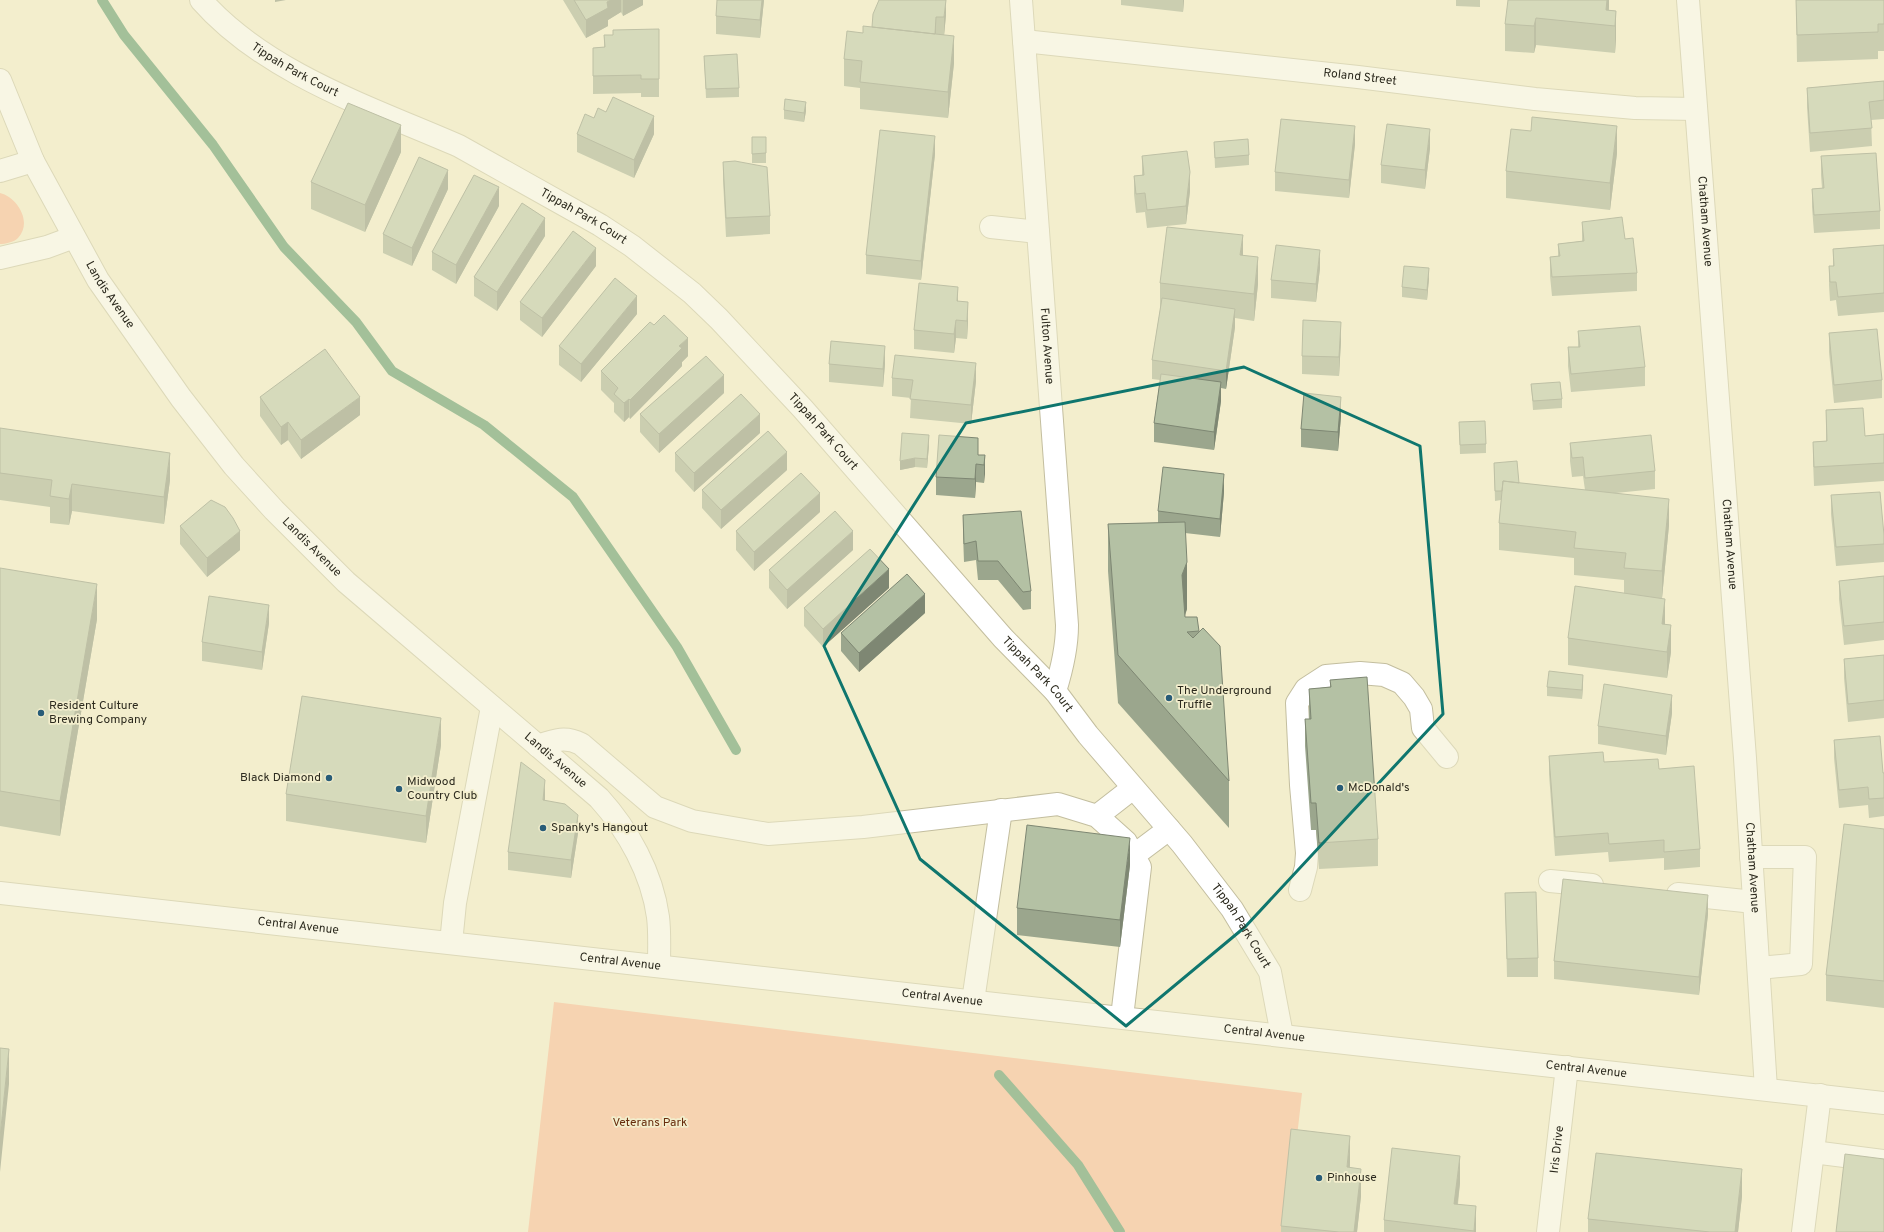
<svg xmlns="http://www.w3.org/2000/svg" width="1884" height="1232" font-family="Overpass,sans-serif">
  <style>
    .green { fill: #fab18e }
    .lines { fill: none; stroke-linecap: round; stroke-linejoin: round }
    .stream { stroke: #44875a; stroke-width: 10 }
    .minor-casing { stroke: #c3be9f; stroke-width: 24 }
    .major-casing { stroke: #c3be9f; stroke-width: 24 }
    .minor { stroke: #fff; stroke-width: 22 }
    .major { stroke: #fff; stroke-width: 22 }
    .wall { fill: #9ba68d }
    .shaded-wall { fill: #7e8773 }
    .building { fill: #b4c1a4; stroke: #7e8773 }
    .marked { fill: none; stroke: #0f766e; stroke-width: 3; stroke-linejoin: round }
    .poi-dot { fill: #285c78; stroke: #f3eecd; stroke-width: 1.5 }
    .labels { text-anchor: middle; dominant-baseline: central; stroke-width: 3.5; stroke-linejoin: round; paint-order: stroke }
    .street-label { font-size: 12px; fill: #2c2a1e; stroke: #f3eecd }
    .poi-label { font-size: 12px; fill: #2c2a1e; stroke: #f3eecd; text-anchor: start }
    .park-label { font-size: 12px; fill: #672d0d; stroke: #f3eecd }
  </style>
  <rect width="100%" height="100%" fill="#f3eecd"/>
  <path class="green" d="M0,193C17,197 33,222 18,238C14,242 5,244 0,244Z
    M554,1002L1302,1093L1286,1232H528Z"/>
  <g class="lines">
    <path class="stream" d="M102,0L124,35L213,145L284,247L356,322L392,371L484,425L573,497L677,647L736,750
      M999,1075L1078,1165L1120,1232"/>
    <defs>
      <g id="minor">
        <path id="s1" d="M201,0C265,73 372,108 459,146L600,225L632,246L692,293L719,319L803,409L1003,638L1055,691L1088,735L1182,844L1232,909L1270,972L1282,1035"/>
        <path id="s2" d="M1021,0L1067,625C1067,648 1062,669 1055,691"/>
        <path id="s3" d="M1688,0L1745,758L1766,1089"/>
        <path id="s4" d="M1024,41L1358,77L1535,99L1635,108L1696,109"/>
        <path id="s5" d="M0,80L33,161L98,280L181,398L234,466L274,510L346,582L599,798C628,830 652,873 658,917C660,933 659,949 659,966"/>
        <path d="M0,171L33,161"/>
        <path d="M991,227L1038,232"/>
        <path d="M0,258L47,247L74,237"/>
        <path d="M538,746C555,740 565,736 581,744L655,807L692,821L768,834L863,827L1058,804L1097,816L1126,842L1140,867L1122,1017"/>
        <path d="M1097,816L1133,788"/>
        <path d="M1133,856L1169,829"/>
        <path d="M1751,857H1805L1801,964L1759,968"/>
        <path d="M1550,881L1592,885"/>
        <path d="M1300,890L1306,867L1307,853L1301,785L1297,703L1306,689L1326,676L1360,673L1384,675L1402,683L1414,697L1421,709L1423,728L1447,757"/>
        <path d="M1678,894L1754,902"/>
        <path d="M451,943L455,903L492,707"/>
        <path d="M973,1001L1001,810"/>
        <path d="M1813,1152L1884,1161"/>
        <path id="s6" d="M1548,1232L1567,1067"/>
        <path d="M1803,1232L1820,1095"/>
      </g>
      <g id="major">
        <path id="s7" d="M0,893L1884,1103"/>
      </g>
    </defs>
    <use href="#minor" class="minor-casing"/>
    <use href="#major" class="major-casing"/>
    <use href="#minor" class="minor"/>
    <use href="#major" class="major"/>
  </g>
  <path class="wall" d="M563,0H643V5L623,16L621,12L608,20V26L586,38Z
    M764,0L760,38L716,34V16Z
    M1121,0H1184L1183,12L1121,5Z
    M1456,0H1480V7L1456,6Z
    M1609,0V10L1616,11V38L1615,53L1536,45L1534,53L1505,51V24Z
    M1796,0H1884V51H1878V59L1797,62Z
    M946,15L944,35L954,63L948,118L860,109V88L844,86V59L872,27Z
    M659,29V97H641V93L593,94V48L604,47V35H613Z
    M704,56L739,88V97L706,98Z
    M1884,81V119L1871,120L1872,146L1810,152L1807,107V88Z
    M784,110L806,111L804,122L784,119Z
    M594,118L654,134L634,178L577,152V134Z
    M1531,131L1617,153L1610,210L1506,198V171Z
    M752,137H766V163H752Z
    M1214,142L1249,155V165L1215,168Z
    M1355,144L1349,198L1275,191V172Z
    M1430,148L1425,189L1381,183V165Z
    M401,152L365,232L311,209V182Z
    M935,154L921,280L866,274V255Z
    M1142,156L1190,191L1186,224L1147,228L1145,212L1136,213L1134,194V176L1142,175Z
    M1821,156L1880,211V229L1814,233L1812,207V189L1822,188L1821,175Z
    M723,162L770,216V234L726,237L723,180Z
    M448,189L412,266L383,253V234Z
    M499,206L456,284L432,270V252Z
    M1582,222L1625,239L1637,273V291L1552,296L1550,276V257H1558V244L1582,241Z
    M545,236L497,311L474,296V277Z
    M1884,245V312L1838,316L1836,300L1830,301L1829,285V266H1833V249Z
    M1243,255L1258,284L1254,321L1235,318V327L1226,389L1221,388V401L1214,450L1154,442V423L1160,380L1152,379V360L1160,310V283Z
    M596,266L542,337L520,320V302Z
    M1320,268L1316,302L1271,298V280Z
    M1429,278L1427,300L1402,297V287Z
    M958,301L968,321L967,339L956,338L954,353L914,349V330Z
    M637,314L581,382L559,365V346Z
    M654,325L688,356L682,362V366L630,419L629,417L624,422L614,412V403L601,390V371Z
    M1578,331L1645,367V386L1571,392L1568,366V347H1578Z
    M1829,333L1882,380V398L1834,403L1829,352Z
    M1341,340L1339,376L1302,374V356Z
    M829,364H885L883,387L829,382Z
    M892,378L976,381L971,424L910,418L911,398L892,396Z
    M1531,384L1562,399V408L1533,410Z
    M724,393L659,453L640,432V414Z
    M260,397L360,415L301,459L288,440L281,445L260,416Z
    M1826,410L1865,436L1884,434V481L1814,486L1813,460V442L1826,441Z
    M1341,416L1338,451L1301,447V429Z
    M1459,422L1486,444V453L1460,454Z
    M0,428L170,480L164,524L72,511L69,525L50,523V507L0,500Z
    M760,433L694,492L675,471V453Z
    M1570,443L1655,471V489L1616,493L1669,525L1662,598L1665,624L1671,652L1667,678L1568,665V638L1624,593V580L1574,575V558L1499,550V523L1501,500L1495,501L1494,463L1519,483L1585,490L1583,476L1572,477L1570,461Z
    M929,445L927,468L915,467L900,470Z
    M978,455H985L984,483L976,482L975,498L936,495V477Z
    M787,470L721,529L702,508V490Z
    M1224,492L1220,537L1185,533L1187,609L1185,616V617H1197L1199,633L1229,781V828L1118,703L1108,571V524L1158,523V511Z
    M1831,495L1884,535V562L1836,566L1831,514Z
    M820,512L754,571L736,550V531Z
    M963,515L1031,591V609L1023,610L998,580H978L976,560L964,562L963,534Z
    M180,526L240,550L207,577L180,544Z
    M853,550L787,609L769,588V570Z
    M0,568L97,619L60,836L0,826Z
    M1884,576V640L1844,645L1839,599V581Z
    M889,588L823,647L804,626V608Z
    M925,613L859,672L841,651V633Z
    M269,623L262,670L202,661V642Z
    M1884,655V718L1848,722L1844,678V659Z
    M1330,680L1378,839V866L1319,869L1316,830H1311L1305,746V719H1309V689L1330,687Z
    M1583,684L1582,699L1547,696V687Z
    M1672,713L1666,755L1598,744V726Z
    M1834,740L1884,773V816L1869,818L1868,805L1839,808L1834,758Z
    M441,745L426,843L286,821V794Z
    M1549,756L1659,769L1700,849V867L1664,870V858L1609,862L1608,852L1555,856L1549,774Z
    M545,801L578,833L571,878L508,870V852Z
    M1884,829V1008L1826,1001V975Z
    M1130,865L1120,947L1017,935V908Z
    M1505,893L1538,958V977H1507Z
    M1708,914L1699,995L1554,979V961Z
    M1350,1163V1168L1361,1196L1357,1232H1281V1226Z
    M1460,1183L1458,1204L1476,1232H1384V1220Z
    M1742,1196L1738,1232H1588V1219Z"/>
  <path class="shaded-wall" d="M275,0H286L275,2Z
    M611,0H621V12L608,20V26L586,38V20L607,2Z
    M623,0H643V5L623,16Z
    M762,0H764L760,38V20Z
    M946,0V15L944,36V17Z
    M1183,0H1184L1183,12Z
    M1607,0H1609V6L1607,26L1606,10Z
    M1616,11V38L1615,53V26Z
    M936,17V35L934,37Z
    M1536,18V45L1534,53V26Z
    M954,36V63L948,118V92Z
    M806,102V111L804,122V113Z
    M654,116V134L634,178V160Z
    M401,125V152L365,232V205Z
    M1355,126V144L1349,198V180Z
    M1617,126V153L1610,210V183Z
    M1430,129V148L1425,189V170Z
    M935,136V154L921,280V261Z
    M448,170V189L412,266V248Z
    M1190,172V191L1186,224V206Z
    M499,187V206L456,284V265Z
    M545,218V236L497,311V292Z
    M1243,235V261L1240,255Z
    M596,248V266L542,337V318Z
    M1320,250V268L1316,302V284Z
    M1258,257V284L1254,321V294Z
    M1429,268V278L1427,300V290Z
    M958,287V305L957,301Z
    M637,296V314L581,382V364Z
    M968,302V321L967,339V321Z
    M1235,309V327L1226,389V371Z
    M956,320V338L954,353V334Z
    M1341,322V340L1339,376V357Z
    M688,338V356L682,362V366L630,419V400L679,346Z
    M885,346V364L883,387V369Z
    M976,363V381L971,424V405Z
    M724,375V393L659,453V434Z
    M1221,382V401L1214,450V432Z
    M360,397V415L301,459V440Z
    M1341,397V416L1338,451V432Z
    M629,399V417L624,422V403Z
    M760,414V433L694,492V473Z
    M288,422V440L281,445V427Z
    M929,435V445L927,468V459Z
    M787,452V470L721,529V510Z
    M170,453V480L164,524V497Z
    M985,455V474L984,483V465Z
    M915,458V467L900,470V461Z
    M976,464V482L975,498V479Z
    M1224,474V492L1220,537V519Z
    M72,484V511L69,525V499Z
    M820,493V512L754,571V552Z
    M1669,499V525L1662,598V571Z
    M240,531V550L207,577V558Z
    M853,531V550L787,609V590Z
    M1187,562V609L1182,622V575Z
    M889,569V588L823,647V629Z
    M97,584V619L60,836V801Z
    M925,594V613L859,672V653Z
    M1665,599V625L1662,624Z
    M269,605V623L262,670V652Z
    M1671,625V652L1667,678V652Z
    M1583,675V684L1582,699V690Z
    M1672,695V713L1666,755V736Z
    M441,718V745L426,843V816Z
    M545,780V799L543,819V800Z
    M578,815V833L571,878V860Z
    M1130,838V865L1120,947V920Z
    M1708,895V914L1699,995V977Z
    M9,1049V1084L0,1172V1137Z
    M1350,1136V1163L1347,1194V1167Z
    M1460,1156V1183L1454,1231V1204Z
    M1361,1169V1196L1357,1232H1354Z
    M1742,1169V1196L1738,1232H1735Z
    M1476,1206V1232H1474V1231Z"/>
  <path class="building" d="M574,0H611L607,2L608,8L586,20Z
    M717,0H762L760,20L716,16Z
    M879,0H946L944,17H936L935,34L872,27L873,14Z
    M1508,0H1607L1606,10L1616,11L1615,26L1536,18L1534,26L1505,24Z
    M1796,0H1884V24H1878V32L1797,35Z
    M863,26L954,36L948,92L860,82L862,61L844,59L847,31L863,33Z
    M659,29V79H641V75L593,76V48L605,47L604,35H613V30Z
    M737,54L739,88L706,89L704,56Z
    M1884,81V100L1869,102L1872,128L1810,133L1807,88Z
    M613,97L654,116L634,160L577,134L585,114L594,118L598,108L606,112Z
    M785,99L806,102L804,113L784,110Z
    M348,103L401,125L365,205L311,182Z
    M1532,117L1617,126L1610,183L1506,171L1511,129L1531,131Z
    M1281,119L1355,126L1349,180L1275,172Z
    M1387,124L1430,129L1425,170L1381,165Z
    M880,130L935,136L921,261L866,255Z
    M752,137H766V153L752,154Z
    M1248,139L1249,155L1215,158L1214,142Z
    M1187,151L1190,172L1186,206L1147,210L1145,193L1136,194L1134,176L1144,175L1142,156Z
    M1876,153L1880,211L1814,215L1812,189L1824,188L1821,156Z
    M419,157L448,170L412,248L383,234Z
    M735,161L767,167L770,216L726,218L723,162Z
    M474,175L499,187L456,265L432,252Z
    M522,203L545,218L497,292L474,277Z
    M1622,217L1625,239L1633,238L1637,273L1552,277L1550,257L1560,256L1558,244L1584,241L1582,222Z
    M1167,227L1243,235L1240,255L1258,257L1254,294L1160,283Z
    M573,231L596,248L542,318L520,302Z
    M1276,245L1320,250L1316,284L1271,280Z
    M1884,245V293L1838,297L1836,282H1830L1829,266H1834L1833,249Z
    M1404,266L1429,268L1427,290L1402,287Z
    M615,278L637,296L581,364L559,346Z
    M919,283L958,287L957,301L968,302L967,321L956,320L954,334L914,330Z
    M1162,298L1235,309L1226,371L1152,360Z
    M664,315L688,338L679,346L682,348L630,400L629,399L624,403L614,394L618,388L601,371L650,322L654,325Z
    M1303,320L1341,322L1339,357L1302,356Z
    M1640,326L1645,367L1571,374L1568,347H1580L1578,331Z
    M1877,329L1882,380L1834,385L1829,333Z
    M831,341L885,346L883,369L829,364Z
    M325,349L360,397L301,440L288,422L281,427L260,397Z
    M895,355L976,363L971,405L910,399L913,380L892,378Z
    M706,356L724,375L659,434L640,414Z
    M1161,374L1221,382L1214,432L1154,423Z
    M1560,382L1562,399L1533,401L1531,384Z
    M1304,393L1341,397L1338,432L1301,429Z
    M741,394L760,414L694,473L675,453Z
    M1863,408L1865,436L1884,434V463L1814,467L1813,442L1827,441L1826,410Z
    M1485,421L1486,444L1460,445L1459,422Z
    M0,428L170,453L164,497L72,484L69,499L50,496L52,480L0,473Z
    M768,431L787,452L721,510L702,490Z
    M902,433L929,435L927,459L915,458L900,461Z
    M939,435L978,438V455H985L984,465L976,464L975,479L936,477Z
    M1651,435L1655,471L1585,478L1583,457L1572,458L1570,443Z
    M1517,461L1519,483L1503,481L1502,491H1495L1494,463Z
    M1163,467L1224,474L1220,519L1158,511Z
    M801,473L820,493L754,552L736,531Z
    M1503,481L1669,499L1662,571L1624,568L1626,553L1574,548L1576,532L1499,523Z
    M1880,492L1884,535V544L1836,547L1831,495Z
    M211,500L225,507L233,518L240,531L207,558L180,526Z
    M835,511L853,531L787,590L769,570Z
    M1021,511L1031,591L1023,592L998,561H978L976,541L964,544L963,515Z
    M1185,522L1187,562L1182,575L1185,617H1197L1199,631L1187,632L1193,638L1203,628L1220,646L1229,781L1118,655L1108,524Z
    M870,549L889,569L823,629L804,608Z
    M0,568L97,584L60,801L0,791Z
    M907,574L925,594L859,653L841,633Z
    M1884,576V622L1844,626L1839,581Z
    M1575,586L1665,599L1662,624L1671,625L1667,652L1568,638Z
    M209,596L269,605L262,652L202,642Z
    M1884,655V700L1848,704L1844,659Z
    M1549,671L1583,675L1582,690L1547,687Z
    M1367,677L1378,839L1319,843L1316,803H1311L1305,719H1311L1309,689L1331,687L1330,680Z
    M1604,684L1672,695L1666,736L1598,726Z
    M302,696L441,718L426,816L286,794Z
    M1880,736L1883,773H1884V798L1869,799L1868,787L1839,790L1834,740Z
    M1603,752L1604,762L1658,759L1659,769L1694,766L1700,849L1664,852V840L1609,844L1608,833L1555,837L1549,756Z
    M521,762L545,780L543,800L565,804L578,815L571,860L508,852Z
    M1844,824L1884,829V981L1826,975Z
    M1027,825L1130,838L1120,920L1017,908Z
    M1563,879L1708,895L1699,977L1554,961Z
    M1536,892L1538,958L1507,959L1505,893Z
    M0,1048L9,1049L0,1137Z
    M1291,1129L1350,1136L1347,1167L1361,1169L1354,1232H1339L1281,1226Z
    M1392,1148L1460,1156L1454,1204L1476,1206L1474,1231L1384,1220Z
    M1596,1153L1742,1169L1735,1232H1710L1588,1219Z
    M1845,1154L1884,1159V1232H1836Z"/>
  <path d="M0 0H1884V1232H0ZM1244,367L1420,446L1443,714L1245,927L1126,1026L920,859L824,646L966,423Z" fill="#f3eecd" fill-opacity=".55" fill-rule="evenodd"/>
  <path class="marked" d="M1244,367L1420,446L1443,714L1245,927L1126,1026L920,859L824,646L966,423Z"/>
  <g class="poi-dot">
    <circle cx="1169" cy="698" r="4"/>
    <circle cx="41" cy="713" r="4"/>
    <circle cx="329" cy="778" r="4"/>
    <circle cx="1340" cy="788" r="4"/>
    <circle cx="399" cy="789" r="4"/>
    <circle cx="543" cy="828" r="4"/>
    <circle cx="1319" cy="1178" r="4"/>
  </g>
  <g class="labels">
    <g class="street-label">
      <text stroke="none"><textPath href="#s1" startOffset="118">Tippah Park Court</textPath></text>
      <text stroke="none"><textPath href="#s4" startOffset="338">Roland Street</textPath></text>
      <text stroke="none"><textPath href="#s1" startOffset="442">Tippah Park Court</textPath></text>
      <text stroke="none"><textPath href="#s3" startOffset="222">Chatham Avenue</textPath></text>
      <text stroke="none"><textPath href="#s5" startOffset="242">Landis Avenue</textPath></text>
      <text stroke="none"><textPath href="#s2" startOffset="347">Fulton Avenue</textPath></text>
      <text stroke="none"><textPath href="#s1" startOffset="766">Tippah Park Court</textPath></text>
      <text stroke="none"><textPath href="#s3" startOffset="546">Chatham Avenue</textPath></text>
      <text stroke="none"><textPath href="#s5" startOffset="566">Landis Avenue</textPath></text>
      <text stroke="none"><textPath href="#s1" startOffset="1090">Tippah Park Court</textPath></text>
      <text stroke="none"><textPath href="#s5" startOffset="890">Landis Avenue</textPath></text>
      <text stroke="none"><textPath href="#s3" startOffset="870">Chatham Avenue</textPath></text>
      <text stroke="none"><textPath href="#s7" startOffset="300">Central Avenue</textPath></text>
      <text stroke="none"><textPath href="#s1" startOffset="1414">Tippah Park Court</textPath></text>
      <text stroke="none"><textPath href="#s7" startOffset="624">Central Avenue</textPath></text>
      <text stroke="none"><textPath href="#s7" startOffset="948">Central Avenue</textPath></text>
      <text stroke="none"><textPath href="#s7" startOffset="1272">Central Avenue</textPath></text>
      <text stroke="none"><textPath href="#s7" startOffset="1596">Central Avenue</textPath></text>
      <text stroke="none"><textPath href="#s6" startOffset="83">Iris Drive</textPath></text>
    </g>
    <g class="poi-label">
      <text x="1177" y="691">The Underground<tspan x="1177" dy="14">Truffle</tspan></text>
      <text x="49" y="706">Resident Culture<tspan x="49" dy="14">Brewing Company</tspan></text>
      <text x="321" y="778" text-anchor="end">Black Diamond</text>
      <text x="407" y="782">Midwood<tspan x="407" dy="14">Country Club</tspan></text>
      <text x="1348" y="788">McDonald's</text>
      <text x="551" y="828">Spanky's Hangout</text>
      <text x="1327" y="1178">Pinhouse</text>
    </g>
    <g class="park-label">
      <text x="650" y="1123">Veterans Park</text>
    </g>
  </g>
</svg>
